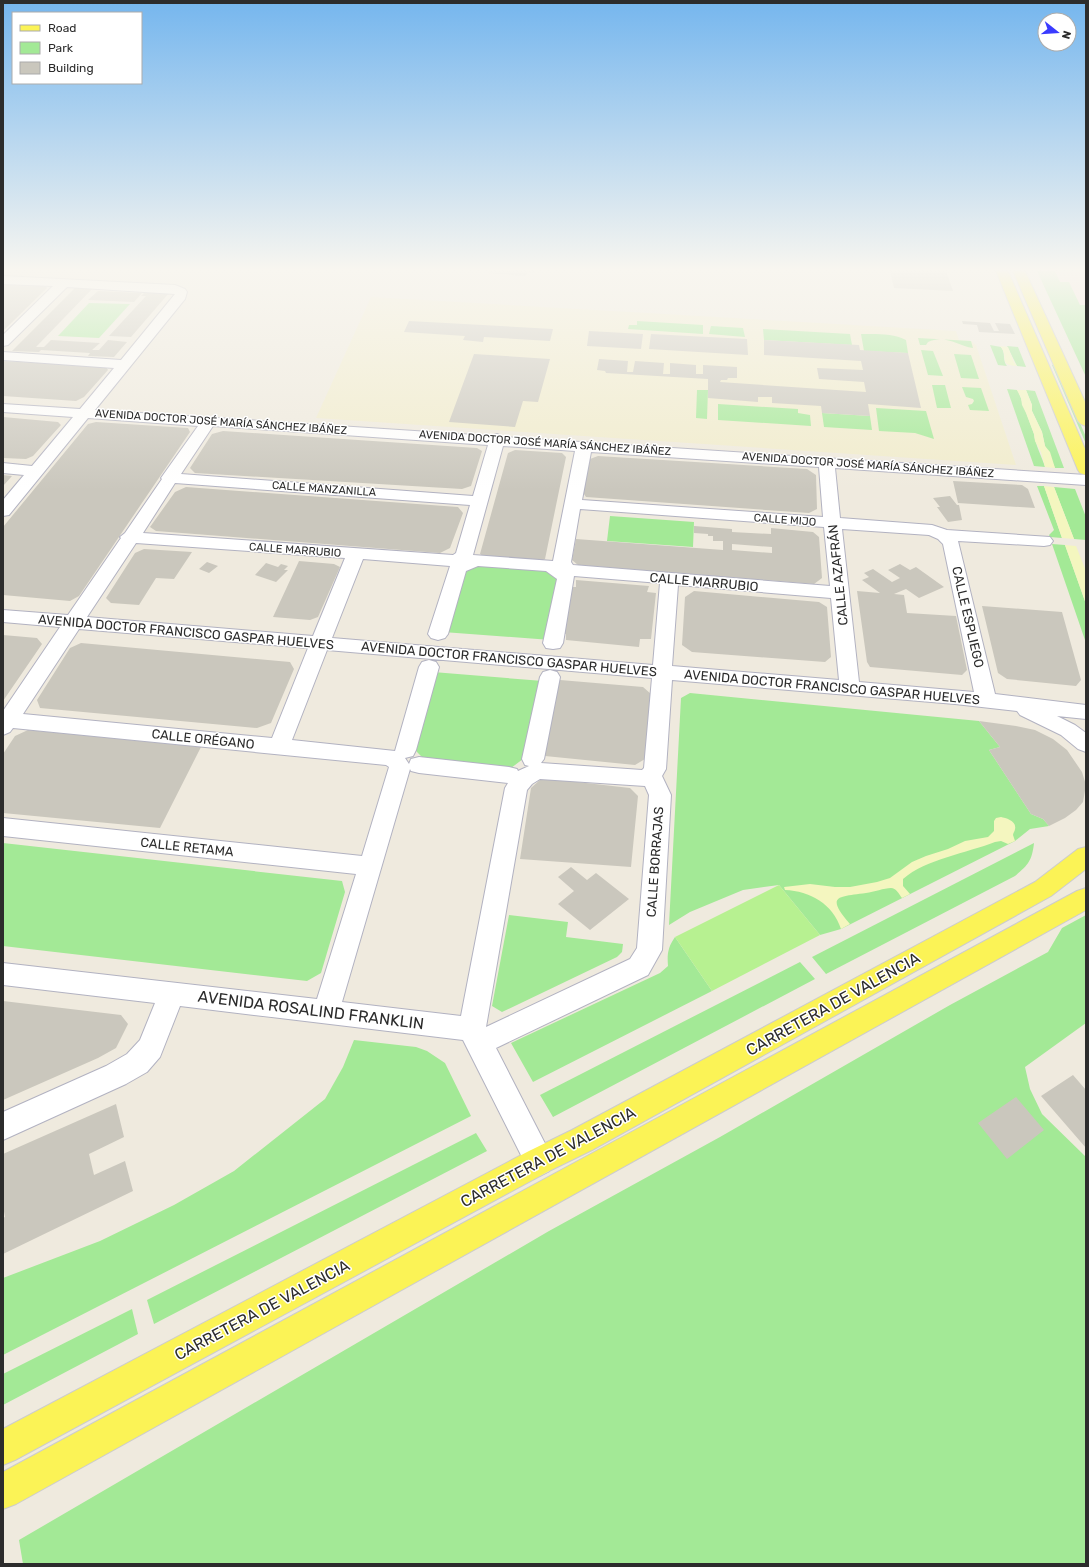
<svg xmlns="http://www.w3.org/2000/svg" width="1089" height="1567" font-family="Rubik,sans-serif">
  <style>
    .education { fill: #f1eccc }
    .medical { fill: #f6dedb }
    .green { fill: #a3e996 }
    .sand { fill: #f4f6bf }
    .pitch { fill: #b7f191 }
    .building { fill: #cac7bd; fill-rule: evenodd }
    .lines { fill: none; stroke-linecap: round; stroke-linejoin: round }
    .minor-casing { stroke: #b2b2c1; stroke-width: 2 }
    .major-casing { stroke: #ccc; stroke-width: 2 }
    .minor { fill: #fff; fill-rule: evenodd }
    .major { fill: #fbf356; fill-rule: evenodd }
    .labels { text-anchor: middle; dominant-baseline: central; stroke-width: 3; stroke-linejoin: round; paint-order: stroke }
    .far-street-label { font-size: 11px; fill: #2c2c2c; stroke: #fff }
    .street-label { font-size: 13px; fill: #2c2c2c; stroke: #fff }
    .near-street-label { font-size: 16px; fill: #2c2c2c; stroke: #fff }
  </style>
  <rect width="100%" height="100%" fill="#efeade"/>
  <path class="education" d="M371,297L956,331L959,340L971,341L976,345L1016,465L316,418Z"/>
  <path class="medical" d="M1037,271H1086V377L1062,324Z"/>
  <path class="green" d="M1037,271H1055L1060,282H1069L1080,305H1086V377Z
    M89,303L130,304L99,338L58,336Z
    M637,321L703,325V334L628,329L629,325H637Z
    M711,326L743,328L745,337L709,334Z
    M763,329L850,334L852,345L764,340Z
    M861,334C876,334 893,333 906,340L908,353L864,351Z
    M918,338L971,341L973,348C958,346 945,334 928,342L926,345H920Z
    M990,345L1001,347C1006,353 1002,360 1007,366L998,365Z
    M1007,346L1018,347L1026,367L1017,366Z
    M921,350L933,351L943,376L928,375Z
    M954,354L971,355L979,379L961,378Z
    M1052,365H1055L1086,437V444Z
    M932,385H945L951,408H937Z
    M962,387L981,388L989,411L970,410L968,405L972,404L974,401L973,399L966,397Z
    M1007,389L1017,390L1019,393L1034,434C1035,444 1042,457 1045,467L1034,466Z
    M697,390H708L707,419L696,418Z
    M1026,390L1035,391L1064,468H1055L1045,446L1042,432L1032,411V405Z
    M718,404L798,409V413L810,415L811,426L718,420Z
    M876,408L926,411L934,439L915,433L879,431Z
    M822,413L870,416L872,430L824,427Z
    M1037,486H1044L1062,538L1050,537L1049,535L1054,530Z
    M1054,487L1075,489L1086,517V540L1074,539Z
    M610,516L694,522L693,547L607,541Z
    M1052,544L1065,545L1086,604V643Z
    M483,563L551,569L563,581L551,640L443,632L462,571Z
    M433,672L543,681L523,759L507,771L428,763L417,752L413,746Z
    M690,693L979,721L1000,747L989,750L1031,814L1043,819L1049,826L1030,829L1021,821L1030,829L1015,841L841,929L820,935L779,885L743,890L690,912L669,925L681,698Z
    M3,843L342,881L345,892L321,973L307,981L3,946Z
    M1034,843C1032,861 1028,865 1015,876L826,974L812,957Z
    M509,915L568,922L566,937L623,944L622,952L617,957L502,1012L492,1006Z
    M1086,915V1023L1025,1067L1030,1089L1042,1114L1086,1157V1564H23L19,1540L549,1231L720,1137L950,1005L1048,952L1062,928Z
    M675,937L712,991L533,1082L511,1043L660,973L668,966C667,954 668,947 675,937Z
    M800,962L815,979L553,1117L540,1095Z
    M354,1040L416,1047L427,1051L445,1063L471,1116L3,1355V1278L100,1241L174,1205L234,1171L325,1099L343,1067Z
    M476,1133L487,1151L154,1324L147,1300Z
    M132,1309L138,1334L3,1405V1374Z"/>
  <path class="sand" d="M1000,346L1008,347L1014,362L1017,366C997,365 1010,357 1000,346Z
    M1017,390H1026L1032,405V411L1042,432L1045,446L1050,452L1055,468L1045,467L1041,452L1035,441L1034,434L1026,413L1022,405L1021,398Z
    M1044,486L1054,487L1074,539L1062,538Z
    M1065,545L1076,546L1086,571V604Z
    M1001,817C1006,818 1017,821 1015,829C1015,831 1013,833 1013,835L1015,841L1008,844L1001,841L995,842C967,853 926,859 903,879V886L910,894L902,898C899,894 896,888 891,888C884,888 874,892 866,893C838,897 825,895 850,924L841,929C833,904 810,891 785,890L784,887L810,884L835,887H850L877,882L890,878L912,862L926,856L948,849L965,841L988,837L994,831V821L996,818Z"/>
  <path class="pitch" d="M779,885L820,935L712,991L675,937Z"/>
  <path class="building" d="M488,271H536L534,273L528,272L525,276L487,273Z
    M890,271H946L953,291L894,288Z
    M3,283L45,285L47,288L3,331Z
    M76,287L93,288L36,347H44L51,340L100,343L92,350H99L108,340L127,342L114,357L88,356L90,353L41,350L39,352L12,351Z
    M98,291L142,293L134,302L88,300Z
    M145,292L169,293L131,337L109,336L146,296H141Z
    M409,321L553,329L550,341L484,337L483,342L463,340L465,336L404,332Z
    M962,321L990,323L994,331H999L995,323L1010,324L1015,334L979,332L977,325L963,324Z
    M589,331L643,334L641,349L587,346Z
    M651,334L747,339L748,355L649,349Z
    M764,340L859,345L860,350L908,353L921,408L868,404L870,416L822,413L821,406L772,403V397H758V402L708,398V379L606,373L605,371L597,370L599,359L628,361L627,372H633L635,361L664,363L663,374H670V363L696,365V374H703V365L737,367V378H728L727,380H721L720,382L866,392L864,382L819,379L817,368L863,370L861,361L764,355Z
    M474,354L550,359L538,402L523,401L515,427L449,422Z
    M3,361L106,367L108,370L84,397L76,401L3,396Z
    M3,417L58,422L61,425L33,456L26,459L3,458Z
    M96,422L188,428L190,432L79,596L70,601L3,595V527L88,424Z
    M223,431L477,448L482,451L471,486L462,489L195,473L190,468L212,434Z
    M515,450L562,453L566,457L545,559L538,562L486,558L480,554L508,453Z
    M598,456L807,469L816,475L817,509L809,513L586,497L582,491L590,459Z
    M3,475L12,476L3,486Z
    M953,481L1022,485L1028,489L1035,508L958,503Z
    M186,487L458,507L463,513L450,548L440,553L156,531L150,527L175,492Z
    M950,496L957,505H959L962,520L948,522L937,507H940L933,498Z
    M694,526L732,529V532L771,534V528L813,532L819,537L822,578L814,584L578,565L572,560L576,539L723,550V541H713V536H708V534L694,533ZM732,544L772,547V553L732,550Z
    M144,549L192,552L174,579L156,578L139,605L111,603L106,598L135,553Z
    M299,561L334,564L340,567L318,617L310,620L273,617Z
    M207,562L218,566L209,573L199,569Z
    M266,563L278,567L281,564L288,566L284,570H288L276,582L255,575Z
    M900,564L910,570L916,567L944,587L919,598L906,589L894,594L904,595L907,613L956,616L967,670L962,675L870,667L867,662L857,591L880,593L862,580L869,577L864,573L873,569L892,582L900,578L888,570Z
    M576,580L649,586L647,592L656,593L651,639H640L639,647L566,640V634L558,633L566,587H576Z
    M694,591L819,602L827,607L831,657L825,662L692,652L682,645L685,597Z
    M982,606L1062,612L1081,680L1076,686L1007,679L998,673Z
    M3,635L37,638L42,644L3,701Z
    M81,643L290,662L294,669L271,723L257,728L40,708L37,700L70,648Z
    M560,680L643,687L651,694L645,759L635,765L545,756L539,748L550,684Z
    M979,721L1016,726L1035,730L1053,739L1067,750L1082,772L1086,785L1083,802L1076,810L1065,818L1049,826L1043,819L1031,814L989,750L1000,747Z
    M28,730L201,747L160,828L3,813V754L15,736Z
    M542,778L630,788L638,796L631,867L520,859L531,788Z
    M571,867L587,880L596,873L629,899L590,930L558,904L574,891L558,877Z
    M3,1001L121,1015L128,1024L116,1048L98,1058L3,1100Z
    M1073,1075L1086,1090V1148L1041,1096Z
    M1016,1097L1044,1130L1007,1159L978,1123Z
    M116,1104L124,1137L89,1154L94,1175L125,1161L133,1191L3,1254V1218L5,1217L3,1206V1154Z"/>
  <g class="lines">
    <defs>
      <path id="minor" d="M3,276L175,285L185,289L187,292L185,299L95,410L491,436L497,434L503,437L1086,475V485L835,468L840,518L932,525L947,530L1050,537L1053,541L1050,545L1044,546L958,541L995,694L1086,705V719L1057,716L1075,725L1086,733V752L1078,749L1061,735L1020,715L1017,711L955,704L672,680L666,769L662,776L671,795L662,950L648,975L496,1048L554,1161L549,1171L539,1176L529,1171L463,1040L180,1006L160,1057L147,1072L126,1084L3,1140V1112L106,1066L127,1054L140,1040L155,1003L3,985V963L317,999L356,874L3,836V818L362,856L389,767L386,765L13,728L10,732L3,735V711L60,627L3,622V610L68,615L121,538L120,537L125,533L162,479L161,478L198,426L88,418L9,515L3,516V500L24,475L3,473V463L32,466L73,417L3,412V404L80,409L114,368L3,360V352L121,360L175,294L67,287L8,345L3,346V335L53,286L3,284ZM213,426L488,445L473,496L181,474ZM503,446L575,451L553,561L473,555ZM591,452L819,467L823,517L582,500ZM175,483L470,505L456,553L453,555L143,533ZM580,509L824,527L830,586L573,565L571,562ZM842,529L929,535L938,539L943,544L974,692L859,682ZM136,543L345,558L313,636L87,617ZM363,559L450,566L428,634L431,638L438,640L445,638L448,634L466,571L478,566L546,571L557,579L543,643L546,648L553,649L560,648L563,643L574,576L660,583L653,665L332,638ZM678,585L831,598L839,680L672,666ZM79,629L308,648L272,738L23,714ZM327,650L652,678L644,768L642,770L541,763L544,759L560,677L557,672L550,670L543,672L540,677L522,759L525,765L529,766L518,771L517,769L509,767L419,757L411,759L409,764L405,758L413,756L416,750L439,667L436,662L429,660L422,662L419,667L395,751L292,740ZM410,769L411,771L419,773L508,783L505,788L461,1016L342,1002ZM540,779L645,786L649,795L637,948L630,959L486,1027L527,790L532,784Z"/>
      <path id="major" d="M996,271H1008L1086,451V475L1080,473L1078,470Z
        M1013,271H1025L1086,404V426L1081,424L1078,421Z
        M1086,847V869L1051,896L592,1150L549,1171L15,1460L3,1465V1429L529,1151L572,1130L1035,882L1078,849Z
        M1086,888V910L16,1504L3,1509V1472L1077,891Z"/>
    </defs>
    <use href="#minor" class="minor-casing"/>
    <use href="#major" class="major-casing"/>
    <use href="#minor" class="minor"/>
    <use href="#major" class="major"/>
  </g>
  <linearGradient id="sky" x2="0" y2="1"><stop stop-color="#75b6ee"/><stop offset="0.55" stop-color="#f8f6f0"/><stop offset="1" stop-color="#f8f6f0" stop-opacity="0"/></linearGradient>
  <rect width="1089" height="490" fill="url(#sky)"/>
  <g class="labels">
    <g class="far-street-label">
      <text transform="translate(221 422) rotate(4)">AVENIDA DOCTOR JOSÉ MARÍA SÁNCHEZ IBÁÑEZ</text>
      <text transform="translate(545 443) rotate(4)">AVENIDA DOCTOR JOSÉ MARÍA SÁNCHEZ IBÁÑEZ</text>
      <text transform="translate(868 465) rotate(4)">AVENIDA DOCTOR JOSÉ MARÍA SÁNCHEZ IBÁÑEZ</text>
      <text transform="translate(324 489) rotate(4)">CALLE MANZANILLA</text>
      <text transform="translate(785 520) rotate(4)">CALLE MIJO</text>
      <text transform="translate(295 550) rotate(4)">CALLE MARRUBIO</text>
    </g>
    <g class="street-label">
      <text transform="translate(838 575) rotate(-96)">CALLE AZAFRÁN</text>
      <text transform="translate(704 582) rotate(5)">CALLE MARRUBIO</text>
      <text transform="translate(968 617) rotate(77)">CALLE ESPLIEGO</text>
      <text transform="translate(186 632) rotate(5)">AVENIDA DOCTOR FRANCISCO GASPAR HUELVES</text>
      <text transform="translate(509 659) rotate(5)">AVENIDA DOCTOR FRANCISCO GASPAR HUELVES</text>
      <text transform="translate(832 687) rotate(5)">AVENIDA DOCTOR FRANCISCO GASPAR HUELVES</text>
      <text transform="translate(203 739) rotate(6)">CALLE ORÉGANO</text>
      <text transform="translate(187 847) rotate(6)">CALLE RETAMA</text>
      <text transform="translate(655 862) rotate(-86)">CALLE BORRAJAS</text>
    </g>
    <g class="near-street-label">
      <text transform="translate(833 1004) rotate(-29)">CARRETERA DE VALENCIA</text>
      <text transform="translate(311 1010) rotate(7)">AVENIDA ROSALIND FRANKLIN</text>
      <text transform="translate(548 1157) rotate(-28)">CARRETERA DE VALENCIA</text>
      <text transform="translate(262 1310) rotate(-28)">CARRETERA DE VALENCIA</text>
    </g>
  </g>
  <rect width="1089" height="1567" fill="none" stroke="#2c2c2c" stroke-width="8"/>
  <rect x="12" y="12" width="130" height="72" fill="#ffffff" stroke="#ababab"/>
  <rect x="20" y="25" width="20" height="6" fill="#fbf356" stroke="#ababab"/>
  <text x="48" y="32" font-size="12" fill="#2c2c2c">Road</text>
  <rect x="20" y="42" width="20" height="12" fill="#a3e996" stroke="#ababab"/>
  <text x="48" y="52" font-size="12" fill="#2c2c2c">Park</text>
  <rect x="20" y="62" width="20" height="12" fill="#cac7bd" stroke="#ababab"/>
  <text x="48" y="72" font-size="12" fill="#2c2c2c">Building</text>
  <g transform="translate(1057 32) rotate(107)"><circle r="19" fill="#ffffff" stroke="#ababab"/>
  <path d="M0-3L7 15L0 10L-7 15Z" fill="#3a3bff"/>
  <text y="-6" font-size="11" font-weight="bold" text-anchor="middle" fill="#2c2c2c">N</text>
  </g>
</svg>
